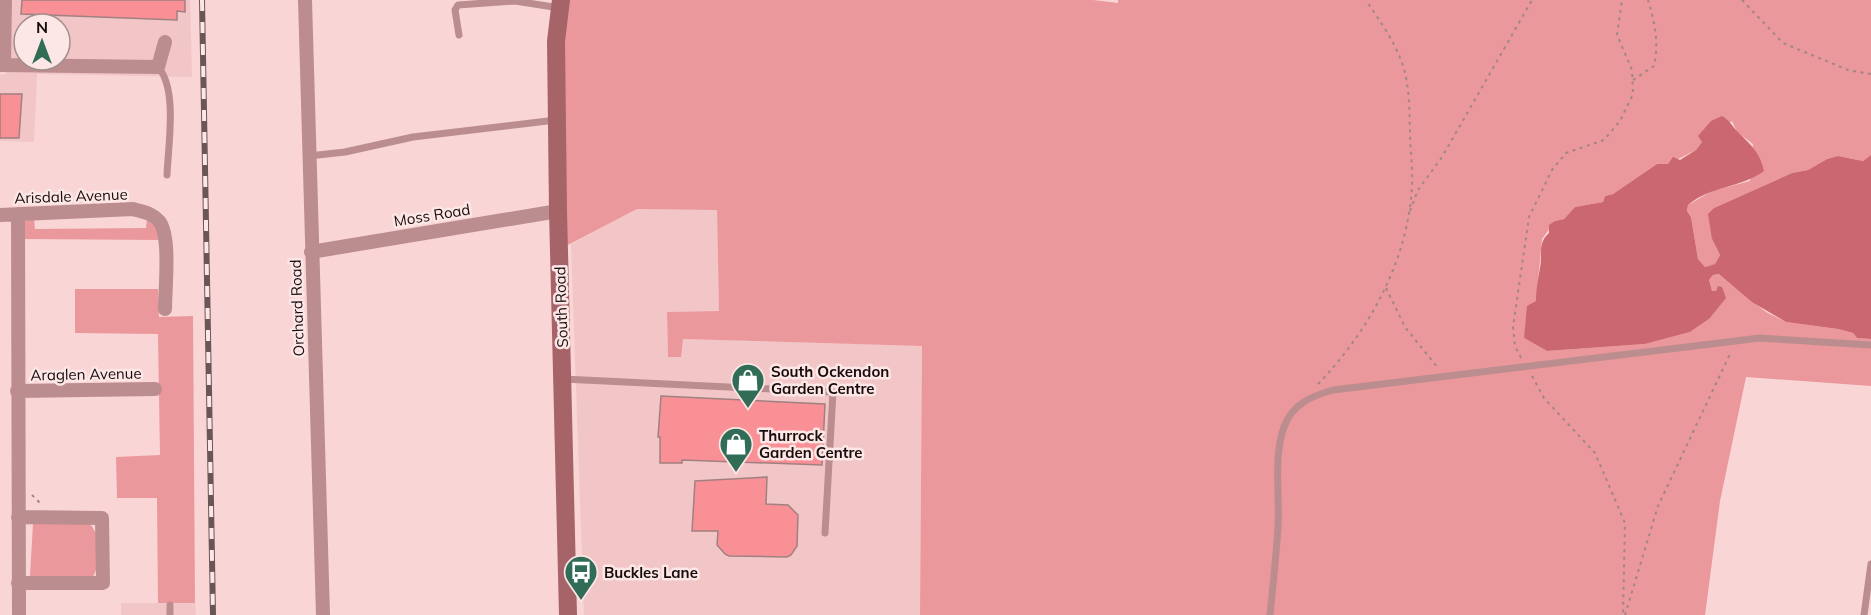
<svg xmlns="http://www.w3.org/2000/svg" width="1871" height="615" font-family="Mulish,sans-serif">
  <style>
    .built { fill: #f2c6c7; fill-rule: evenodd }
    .green { fill: #eb989c }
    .water { fill: #cb676e }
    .building { fill: #f99096; stroke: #a18081; stroke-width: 1.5 }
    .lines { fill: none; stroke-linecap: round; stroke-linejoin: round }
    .path { stroke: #a18687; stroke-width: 2; stroke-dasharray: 3 4.5; stroke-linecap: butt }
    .lane { stroke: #bc8d8e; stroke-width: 7 }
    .street { stroke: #bc8d8e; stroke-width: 14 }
    .secondary { stroke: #a76468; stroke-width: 18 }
    .rail-casing { stroke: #6b5657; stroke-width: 6 }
    .rail { stroke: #fce6e6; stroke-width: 4; stroke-dasharray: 11; stroke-linecap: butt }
    .labels { text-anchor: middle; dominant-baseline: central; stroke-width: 5; stroke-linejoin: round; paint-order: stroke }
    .street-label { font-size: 15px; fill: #170b0c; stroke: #fce6e6 }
    .poi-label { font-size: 15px; font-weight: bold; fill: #170b0c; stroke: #fce6e6; text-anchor: start }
  </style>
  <rect width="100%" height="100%" fill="#f9d5d5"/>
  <path class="built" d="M9,0H190L192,77L37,74L34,142L0,141V75L6,74ZM24,24H60V60H24Z
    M637,209L717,210L719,311L667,312L668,357L683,339L922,346L920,615H584L571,244Z
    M121,603H195L196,615H121Z"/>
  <path class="green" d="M566,0H1093L1118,3V0H1871V155L1863,161L1838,156L1827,159L1808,170L1792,173L1714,208L1712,239L1720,255L1715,264L1705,267L1698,259L1691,217L1687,211L1688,205L1712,191L1750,181L1753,144L1737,132L1732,121L1702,142L1696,150L1668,164H1657L1613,194L1605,196L1603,202L1575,207L1564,219L1555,221L1542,239L1536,301L1524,338L1547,351L1645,344L1690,332L1709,319L1716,291H1712L1709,280L1713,275L1719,274L1766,312L1786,322L1838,329L1853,333L1857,338L1871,339V386L1746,377L1720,501L1705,615H920L922,346L683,339L681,357H668L667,312L719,311L717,210L637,209L564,247L562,47Z
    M34,219L35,229L146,228L147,219L159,230L160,240L23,239L22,222Z
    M75,289H158L159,317L193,316L195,603H158L157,498H117L116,457L160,455L158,334L75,333Z
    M33,524H90C103,540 101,561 92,579L30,576Z"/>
  <path class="water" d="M1722,116C1731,121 1732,127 1739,133C1752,146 1760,153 1764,171C1741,188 1710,186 1688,205L1687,211L1691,217L1698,259L1705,267L1715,264L1720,255L1712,239L1708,214L1714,208L1792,173L1808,170L1827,159L1838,156L1863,161L1871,155V339L1857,338L1853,333L1838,329L1786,322L1752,302L1719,274L1713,275L1709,280L1712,291H1716L1718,286L1722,287L1726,298L1709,319L1690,332L1645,344L1547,351L1524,338L1527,306L1536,301C1536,289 1538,280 1540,268C1543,253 1537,244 1549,233V225L1555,221L1564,219L1575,207L1603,202L1605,196L1613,194L1657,164H1668L1673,157L1680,160L1696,150L1702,142L1698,136L1711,121Z"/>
  <path class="building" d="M22,0H185V12L177,11V20L21,14Z
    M0,94H22L19,138H0Z
    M661,396L825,404L822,465L682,460V463H660V437H658Z
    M767,477L766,504L788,505L798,515L797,546L791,555L787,557L729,556L725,554L717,545L718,531H692L695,481Z"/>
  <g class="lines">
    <path class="path" d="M1742,0L1783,43L1848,70L1871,74
      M1633,80L1654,66C1659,42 1655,23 1648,0
      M1410,211L1418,190L1442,157L1532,0
      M1386,288L1405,327L1438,368
      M1521,358L1515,346L1513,327L1529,217L1552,170L1566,153L1604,140L1620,121L1633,94L1632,70L1617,35L1622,0
      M1532,376L1544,398L1595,453L1625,523L1623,615
      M1318,384C1369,331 1408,261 1412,186C1413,168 1410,149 1410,131C1409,108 1410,85 1402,63C1394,40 1379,20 1366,0
      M32,495L41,504
      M1625,615L1658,506L1731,352"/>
    <path class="lane" d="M459,35L455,10L458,5L515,1L560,8
      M158,67C178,89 168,146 167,175
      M309,156L345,152L413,137L556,120
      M563,379L833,392L825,533
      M170,605V615
      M1270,615C1273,586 1276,557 1278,528C1280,495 1273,457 1284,427C1292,404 1312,396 1333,390L1760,338L1871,345
      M1864,615L1871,564"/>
    <path class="street" d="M305,0L323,615
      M0,65L158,67L165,42
      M4,65L5,0
      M18,214L19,615
      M0,215L133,209C143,212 152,213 159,221C171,235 165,289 165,309
      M311,252L558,211
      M17,391L155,389
      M18,517L102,518L103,583H18"/>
    <path class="secondary" d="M561,0L556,41L558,211L568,615"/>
    <defs>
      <path id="rail" d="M202,0L213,615"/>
    </defs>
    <use href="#rail" class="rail-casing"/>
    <use href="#rail" class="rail"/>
  </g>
  <defs>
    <symbol id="shop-pin" viewBox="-11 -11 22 30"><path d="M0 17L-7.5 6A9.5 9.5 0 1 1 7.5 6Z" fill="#306c56" stroke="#fce6e6"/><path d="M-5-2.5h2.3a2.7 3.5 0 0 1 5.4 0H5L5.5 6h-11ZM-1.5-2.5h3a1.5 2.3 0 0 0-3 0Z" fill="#fff"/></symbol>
    <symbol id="bus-pin" viewBox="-11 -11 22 30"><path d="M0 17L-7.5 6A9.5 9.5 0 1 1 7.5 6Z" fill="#306c56" stroke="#fce6e6"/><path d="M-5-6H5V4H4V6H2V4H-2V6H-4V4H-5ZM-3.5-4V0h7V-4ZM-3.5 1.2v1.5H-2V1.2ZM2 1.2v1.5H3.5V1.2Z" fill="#fff"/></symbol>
  </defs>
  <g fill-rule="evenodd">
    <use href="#shop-pin" x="729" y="361" width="38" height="52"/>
    <use href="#shop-pin" x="717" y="425" width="38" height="52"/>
    <use href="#bus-pin" x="562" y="553" width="38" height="52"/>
  </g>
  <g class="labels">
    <g class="street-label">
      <text transform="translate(71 196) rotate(-2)">Arisdale Avenue</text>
      <text transform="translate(432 215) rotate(-9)">Moss Road</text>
      <text transform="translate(561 307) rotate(-92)">South Road</text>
      <text transform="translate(297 308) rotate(-92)">Orchard Road</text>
      <text transform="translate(86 374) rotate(-1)">Araglen Avenue</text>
    </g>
    <g class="poi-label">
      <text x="771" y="371">South Ockendon<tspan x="771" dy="17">Garden Centre</tspan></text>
      <text x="759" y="435">Thurrock<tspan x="759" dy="17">Garden Centre</tspan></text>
      <text x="604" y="572">Buckles Lane</text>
    </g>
  </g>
  <g transform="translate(42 42)"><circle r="28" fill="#fce6e6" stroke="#a08e8f" stroke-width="1.5"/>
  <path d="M0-4.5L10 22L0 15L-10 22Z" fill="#306c56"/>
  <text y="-9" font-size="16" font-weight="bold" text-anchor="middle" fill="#170b0c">N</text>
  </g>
</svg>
